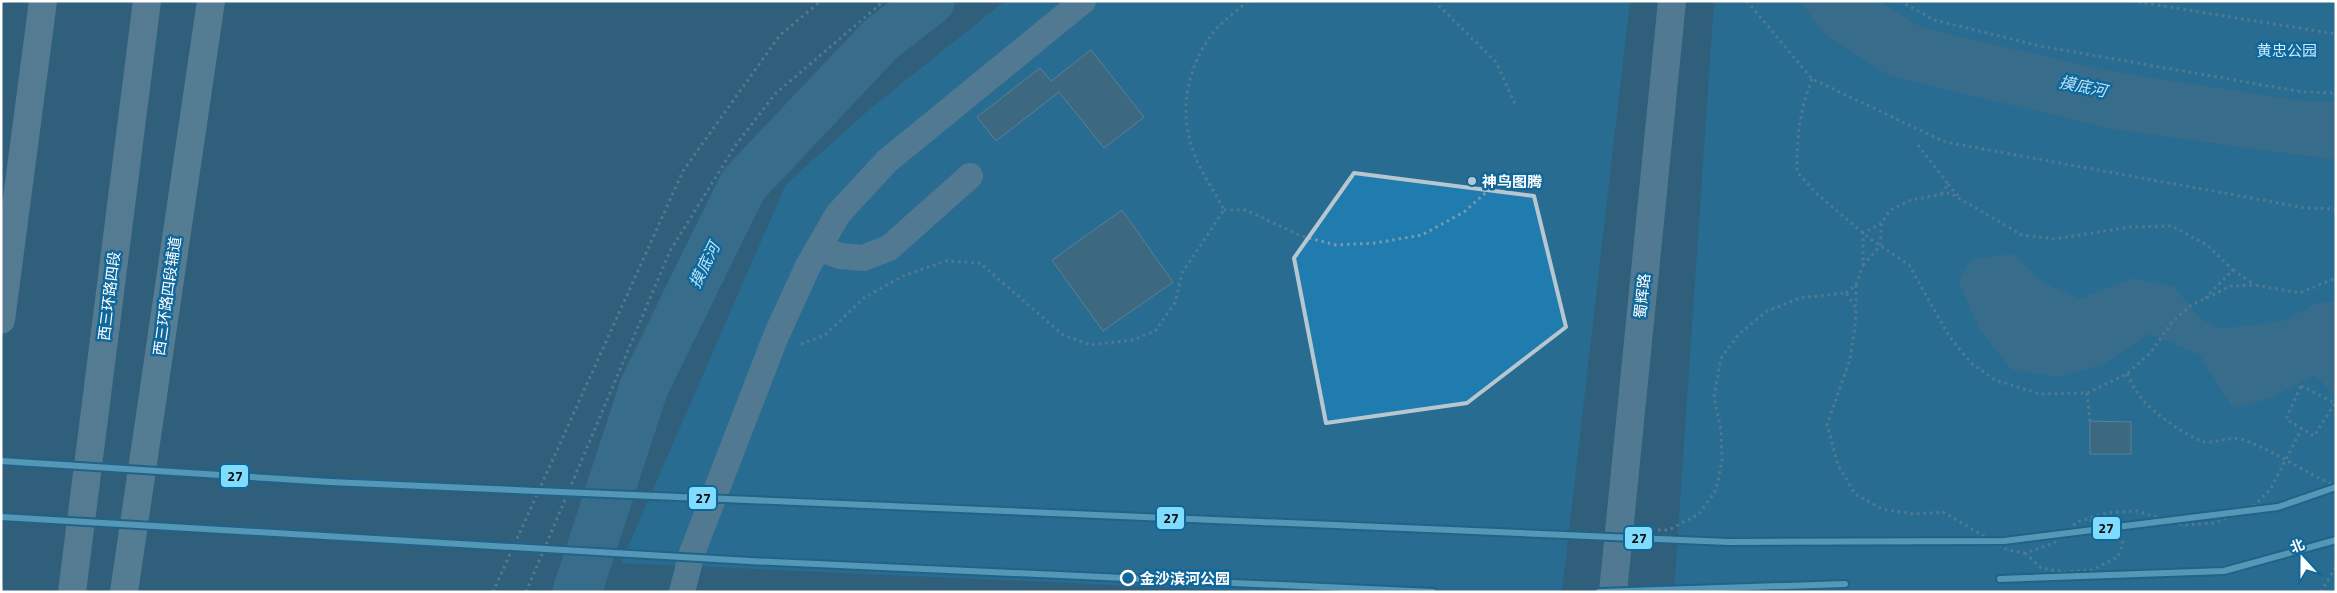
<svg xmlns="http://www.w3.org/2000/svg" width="2337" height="593" font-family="'Titillium Web','Noto Sans SC',sans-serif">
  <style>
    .green { fill: #207caf }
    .water { fill: #427fa1 }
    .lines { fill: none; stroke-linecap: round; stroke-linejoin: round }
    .river { stroke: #427fa1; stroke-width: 49 }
    .building { fill: #4d7388; stroke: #8eaab9 }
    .path { stroke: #7a9aad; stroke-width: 3; stroke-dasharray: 2.5 4; stroke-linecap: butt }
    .minor { stroke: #7a9aad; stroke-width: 26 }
    .tertiary { stroke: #7a9aad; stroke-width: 28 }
    .secondary { stroke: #81a0b0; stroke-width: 28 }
    .trunk { stroke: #809eaf; stroke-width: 28 }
    .metro-1-casing { stroke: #10679a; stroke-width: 10 }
    .metro-1 { stroke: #80dcff; stroke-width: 6 }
    .marked { fill: none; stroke: #b7c7d0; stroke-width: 4; stroke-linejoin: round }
    .poi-dot { fill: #b7c7d0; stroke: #10679a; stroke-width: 2 }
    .stop-dot { fill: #10679a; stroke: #fff; stroke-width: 2.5 }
    .labels { text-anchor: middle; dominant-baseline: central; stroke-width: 5; stroke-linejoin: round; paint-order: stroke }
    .park-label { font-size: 15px; fill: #caecfe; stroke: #10679a }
    .poi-label { font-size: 15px; font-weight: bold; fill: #fff; stroke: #10679a; text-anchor: start }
    .street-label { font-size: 15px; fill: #fff; stroke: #10679a }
    .stop-label { font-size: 15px; font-weight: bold; fill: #fff; stroke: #10679a; text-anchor: start }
    .water-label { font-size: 16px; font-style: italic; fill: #b6e4fb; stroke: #10679a }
    .line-badge { stroke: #10679a; stroke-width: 2 }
    .pale-badge-label { font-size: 14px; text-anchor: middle; font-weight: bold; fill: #111 }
  </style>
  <rect width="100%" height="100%" fill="#305f7a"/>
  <path class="green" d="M1005,1H1630L1562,592H1274L621,563L786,184L871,108Z
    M1714,1H1799L1825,34L2117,130L2336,160V592H1674Z
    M1879,1H2336V102H2311L2115,72L1957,36L1921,27Z"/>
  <path class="water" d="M1799,1H1879L1921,27L1957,36L2115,72L2311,102H2336V160L2117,130L1890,76L1825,34Z
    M2013,254L2042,282L2080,299L2134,278L2174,287L2200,319L2221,329L2284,321L2317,303L2336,302V397L2315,375L2271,398L2233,408L2199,354L2149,334L2103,364L2061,377L2012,370L1979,329L1959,282L1968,264L1980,258Z"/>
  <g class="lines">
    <path class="river" d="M577,592L644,387L743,185L880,40L930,1"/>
  </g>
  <path class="building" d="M1091,50L1144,117L1104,148L1059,92L996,141L977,117L1040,68L1051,81Z
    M1122,210L1173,282L1103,331L1052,260Z
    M2090,421L2131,422V454H2090Z"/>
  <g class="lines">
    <path class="path" d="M1434,1L1496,62L1516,106
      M1747,1L1812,79L1945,142L2306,208L2336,209
      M1900,1L1934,20L2040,46L2303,92L2336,93
      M2132,1L2336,34
      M1812,79C1799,113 1797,136 1797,172L1817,194L1869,238L1909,265L1949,336L1970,362L1995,380L2040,394L2087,393L2127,374L2151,352L2173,321L2190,306L2231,286L2255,285L2300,293L2336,278
      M1918,145L1948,184L1941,194
      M1948,184L1960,198
      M1224,210H1246L1301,236L1336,245L1375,243L1422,235L1464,212L1509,172
      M1863,265L1880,246L1882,223
      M2233,270L2255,285
      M1856,285L1863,265V233L1882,223L1890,210L1911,200L1950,193L2022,235L2055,239L2130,227L2172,226L2207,245L2233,270L2205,298
      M1846,293L1856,285V306
      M801,344L825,335L865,297L903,276L946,261L980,263L1063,335L1091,345L1133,340L1155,331L1175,303L1182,273L1224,210C1215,192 1202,174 1195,156C1177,113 1187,64 1216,29C1225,19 1238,10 1248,1
      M2127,374C2132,383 2136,393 2143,400C2152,412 2191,440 2206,442C2219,443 2230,435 2244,440C2276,452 2304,472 2336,486
      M2301,386L2335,403L2314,436L2286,419Z
      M2087,393L2090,421
      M1645,530H1669L1699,514L1716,490L1722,461L1721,430L1714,397L1721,358L1739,334L1767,311L1800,298L1846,293L1856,308L1855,327L1850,359L1827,425L1838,465L1855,494L1882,509L1914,514L1943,512L2008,550L2025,553L2054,543L2077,522L2106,513L2137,511L2183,525L2214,523L2250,509L2270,490L2302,428
      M2025,553L2041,568L2065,572L2092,570L2118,557L2123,543L2111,530L2087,519
      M493,592L683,171L780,35L821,1
      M526,592L670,251L735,146L775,94L884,1
      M2321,592L2336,566"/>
    <path class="minor" d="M818,248L840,256L863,258L889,248L970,176
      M682,592L692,553L776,336L808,266L838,214L887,161L1083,1"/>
    <path class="tertiary" d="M1613,592L1672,1"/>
    <path class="secondary" d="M124,592L211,1"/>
    <path class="trunk" d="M1,320L43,1
      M72,592L147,1"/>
    <defs>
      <path id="metro-1" d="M1,461L330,482L1728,542L2004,541L2278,507L2336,487
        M1,517L750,561L1433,592
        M2000,579L2224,571L2336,540
        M1599,592L1845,584"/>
    </defs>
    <use href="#metro-1" class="metro-1-casing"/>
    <use href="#metro-1" class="metro-1"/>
  </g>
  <path d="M0 0H2337V593H0ZM1354,173L1534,196L1566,327L1467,403L1326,423L1294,258Z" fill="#305f7a" fill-opacity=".55" fill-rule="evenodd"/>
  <path class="marked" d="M1354,173L1534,196L1566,327L1467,403L1326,423L1294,258Z"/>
  <circle class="poi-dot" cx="1472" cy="181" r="5"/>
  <circle class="stop-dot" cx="1128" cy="578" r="7"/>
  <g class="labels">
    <g class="park-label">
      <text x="2287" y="50">黄忠公园</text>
    </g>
    <g class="poi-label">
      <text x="1482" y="181">神鸟图腾</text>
    </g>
    <g class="street-label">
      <text transform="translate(109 296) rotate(-83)">西三环路四段</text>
      <text transform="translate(167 296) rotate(-82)">西三环路四段辅道</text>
      <text transform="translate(1642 296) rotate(-84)">蜀辉路</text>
    </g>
    <g class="stop-label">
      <text x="1140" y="578">金沙滨河公园</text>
    </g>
    <g class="water-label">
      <text transform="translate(2083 86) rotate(12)">摸底河</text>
      <text transform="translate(704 265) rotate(-64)">摸底河</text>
    </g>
  </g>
  <g class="line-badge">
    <rect x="220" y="464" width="29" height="24" rx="5" fill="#80dcff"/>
    <rect x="688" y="486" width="29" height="24" rx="5" fill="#80dcff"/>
    <rect x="1156" y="506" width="29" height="24" rx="5" fill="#80dcff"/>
    <rect x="2092" y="516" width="29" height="24" rx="5" fill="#80dcff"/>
    <rect x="1624" y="526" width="29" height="24" rx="5" fill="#80dcff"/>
  </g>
  <g class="pale-badge-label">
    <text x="235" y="481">27</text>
    <text x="703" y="503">27</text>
    <text x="1171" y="523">27</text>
    <text x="2106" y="533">27</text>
    <text x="1639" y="543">27</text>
  </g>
  <rect width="2337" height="593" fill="none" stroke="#ffffff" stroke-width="5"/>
  <g transform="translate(2302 558) rotate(339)" stroke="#10679a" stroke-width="4" paint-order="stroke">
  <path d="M0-4L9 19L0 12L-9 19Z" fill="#ffffff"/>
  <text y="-8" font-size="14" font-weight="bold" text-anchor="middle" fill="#ffffff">北</text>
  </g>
</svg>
